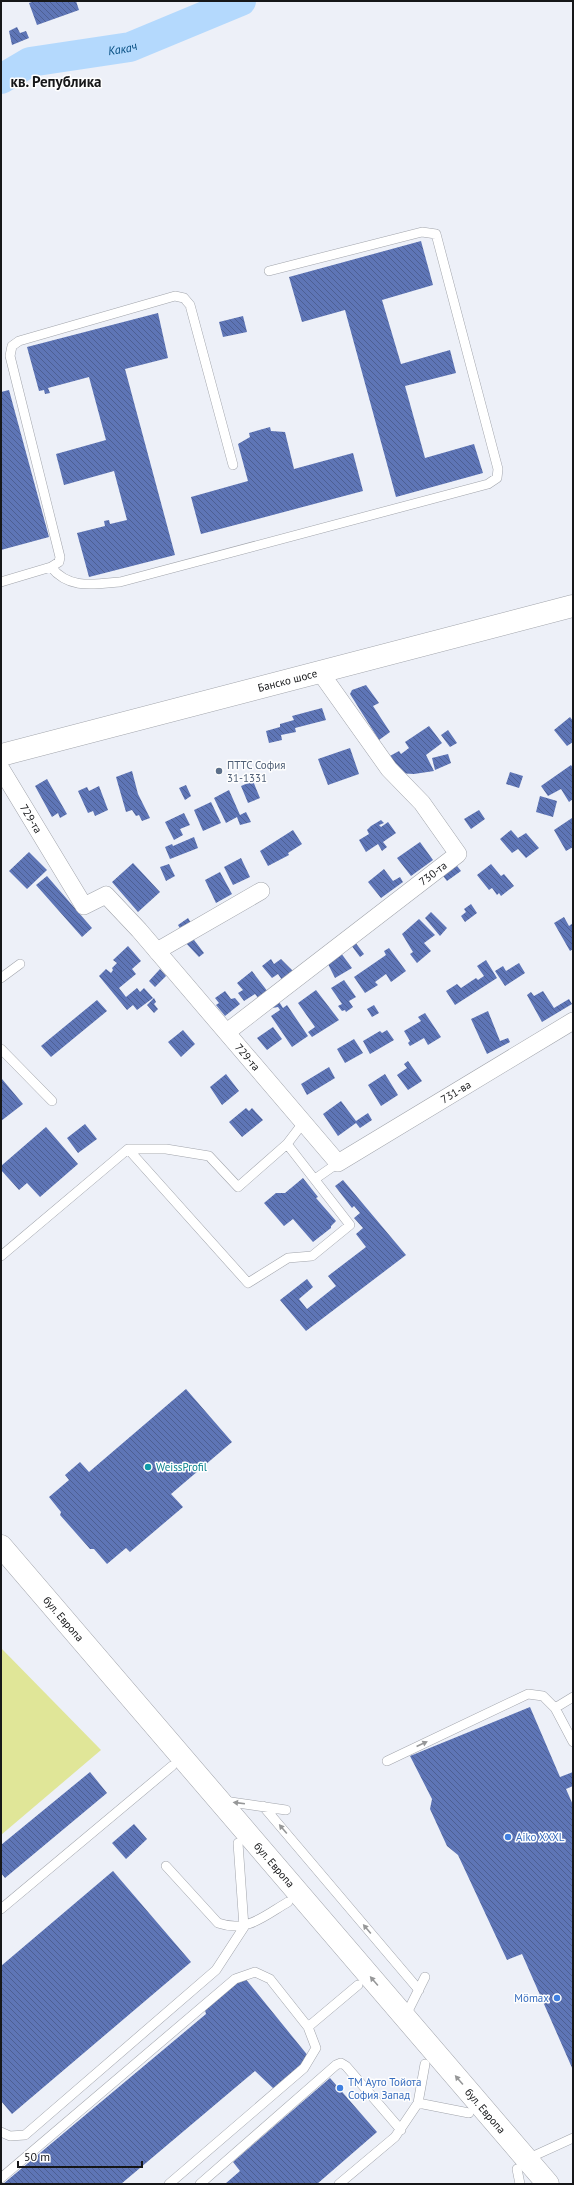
<svg xmlns="http://www.w3.org/2000/svg" width="574" height="2185" font-family="'PT Sans',sans-serif">
  <style>
    .green { fill: #e0e698 }
    .lines { fill: none; stroke-linecap: round; stroke-linejoin: round }
    .river { stroke: #b4d9fd; stroke-width: 30 }
    .building { fill: url(#building-back-hatch) }
    .service-casing { stroke: #a1a4ab; stroke-width: 10 }
    .minor-casing { stroke: #a1a4ab; stroke-width: 18 }
    .tertiary-casing { stroke: #a1a4ab; stroke-width: 23 }
    .primary-casing { stroke: #a1a4ab; stroke-width: 23 }
    .service { stroke: #fff; stroke-width: 9 }
    .minor { stroke: #fff; stroke-width: 17 }
    .tertiary { stroke: #fff; stroke-width: 22 }
    .primary { stroke: #fff; stroke-width: 22 }
    .oneway { fill: #969798 }
    .service-dot { fill: #5c6f8a; stroke: #fefefe; stroke-width: 1.5 }
    .culture-dot { fill: #0f9aa8; stroke: #fefefe; stroke-width: 1.5 }
    .shop-dot { fill: #3f7fe0; stroke: #fefefe; stroke-width: 1.5 }
    .labels { text-anchor: middle; dominant-baseline: central; stroke-width: 3; stroke-linejoin: round; paint-order: stroke }
    .street-label { font-size: 11px; fill: #161719; stroke: #fefefe }
    .service-label { font-size: 11px; fill: #4e5e75; stroke: #fefefe; text-anchor: start }
    .culture-label { font-size: 11px; fill: #0d838f; stroke: #fefefe; text-anchor: start }
    .shop-label { font-size: 11px; fill: #366cbe; stroke: #fefefe; text-anchor: start }
    .water-label { font-size: 12px; font-style: italic; fill: #044d81; stroke: #fefefe }
    .district-label { font-size: 15px; font-weight: bold; fill: #161719; stroke: #fefefe }
  </style>
  <defs>
    <pattern id="building-back-hatch" width="6" height="6" patternUnits="userSpaceOnUse"><rect width="6" height="6" fill="#5e75b6"/><path d="M-1 5l2 2M0 0l6 6M5-1l2 2" fill="none" stroke="#4d5f93"/></pattern>
  </defs>
  <rect width="100%" height="100%" fill="#edf0f8"/>
  <path class="green" d="M1,1648L101,1750L1,1835Z"/>
  <g class="lines">
    <path class="river" id="s1" d="M1,79L30,62L130,47L241,1"/>
  </g>
  <path class="building" d="M34,1H76L79,10L37,25L29,3Z
    M17,27L20,33L26,31L29,38L12,45L9,31Z
    M421,241L433,285L382,300L401,364L450,350L456,373L405,386L425,458L474,444L483,473L396,497L345,310L302,322L289,277Z
    M158,313L168,358L125,369L175,555L89,577L77,533L105,526L104,521L109,520L110,524L127,520L114,471L64,485L56,454L106,440L89,377L48,388L50,393L45,394L44,390L39,391L27,347Z
    M243,316L247,332L223,337L219,322Z
    M9,390L49,537L1,550V392Z
    M270,427L271,431L285,432L294,469L353,453L363,491L201,534L191,497L248,481L238,444L250,437L249,433Z
    M366,685L379,703L373,706L390,732L379,740L350,694L352,690Z
    M322,708L326,720L295,728L296,732L281,735L282,740L269,743L266,731L280,727V724L294,720L292,716Z
    M570,717L573,721V742L567,746L554,730Z
    M429,726L442,743L426,755L434,771L414,774L397,773L388,757L399,751L401,754L409,748L405,742Z
    M448,730L457,743L450,747L441,735Z
    M350,748L359,774L328,785L318,759Z
    M448,754L451,763L435,770L432,758Z
    M571,765L573,768V799L569,802L561,789L548,796L541,786Z
    M132,771L138,794L150,818L142,821L139,815L136,816L132,810L126,812L116,777Z
    M510,772L523,776L519,788L506,784Z
    M47,779L67,814L60,818L58,813L52,817L35,786Z
    M253,781L260,798L248,803L241,786Z
    M186,785L191,796L185,800L179,788Z
    M99,786L108,810L95,816L93,811L88,813L78,791L87,787L89,791Z
    M229,790L240,815L246,812L251,822L240,825L237,817L226,823L214,798Z
    M540,796L557,801L553,817L536,812Z
    M211,802L221,823L203,831L194,810Z
    M479,810L485,819L471,829L464,819Z
    M184,813L190,825L180,829L183,835L174,840L165,822Z
    M572,818L573,847L566,851L554,830Z
    M381,820L384,823L379,825L381,827L388,822L396,833L383,842L387,847L382,851L378,844L366,852L359,840L369,834L367,830L371,826Z
    M293,830L302,844L288,853L289,855L268,866L260,851Z
    M511,830L518,838L526,833L539,848L526,858L518,849L512,853L500,839Z
    M194,837L198,848L170,859L165,847L172,844L173,846Z
    M420,842L433,860L411,876L397,858Z
    M29,852L47,870L27,889L9,871Z
    M241,858L250,877L233,885L224,867Z
    M454,862L461,871L447,881L440,872Z
    M133,863L160,892L138,912L112,882Z
    M169,864L175,876L166,881L160,867Z
    M491,864L501,876L504,874L514,886L501,896L499,893L497,895L492,888L489,890L477,875Z
    M384,869L393,881L400,877L403,882L381,898L368,882Z
    M220,872L232,894L216,903L205,880Z
    M47,876L92,928L82,937L36,885Z
    M471,904L477,913L465,922L461,916L466,912L464,909Z
    M431,912L447,928L440,936L425,918Z
    M564,917L569,926L573,923V949L570,951L554,923Z
    M188,918L191,923L181,930L178,925Z
    M419,919L435,935L424,943L431,951L417,963L410,954L413,952L402,934Z
    M191,936L204,953L199,957L184,941Z
    M355,942L364,954L360,957L351,945Z
    M128,946L141,961L132,969L136,974L119,988L126,997L137,988L140,992L144,988L153,998L137,1010L133,1005L127,1010L99,976L106,969L111,973L113,970L112,968L117,963L113,960Z
    M389,948L406,971L391,982L386,974L375,982L378,985L365,993L354,977L386,955L384,951Z
    M338,949L352,968L335,978L327,962Z
    M271,959L274,964L281,959L293,971L282,980L278,974L272,978L262,966Z
    M486,960L497,978L455,1005L446,991L457,984L461,988L476,978L478,980L484,976L477,966Z
    M519,963L525,973L505,986L495,971L503,966L506,971Z
    M160,969L166,976L155,987L149,981Z
    M252,971L268,992L259,999L255,994L244,1001L238,993L243,990L237,983Z
    M344,980L356,997L349,1001L353,1007L346,1012L345,1010L342,1011L338,1006L342,1004L331,988Z
    M316,990L339,1020L312,1037L308,1032L315,1027L298,1003Z
    M225,991L231,999L235,998L240,1004L225,1016L216,1005L219,1003L215,998Z
    M543,991L554,1008L569,999L572,1004L542,1022L527,995L531,992L534,996Z
    M276,997L283,1008L287,1005L308,1036L292,1047L271,1016L280,1010L278,1007L272,1008L268,1003Z
    M154,998L156,1002L154,1004L158,1009L154,1013L147,1005Z
    M97,1000L107,1011L51,1057L41,1046Z
    M374,1005L379,1013L372,1017L367,1009Z
    M488,1011L500,1041L508,1038L510,1042L487,1054L471,1019Z
    M425,1013L441,1037L428,1045L424,1038L410,1046L408,1043L410,1041L404,1031L421,1021L418,1017Z
    M273,1027L282,1039L267,1050L257,1038Z
    M183,1030L195,1044L181,1057L168,1042Z
    M387,1030L394,1040L370,1054L363,1041L380,1031L382,1033Z
    M354,1039L363,1053L345,1063L337,1049Z
    M408,1061L422,1081L408,1090L397,1075L407,1068L404,1064Z
    M329,1067L335,1078L307,1095L301,1084Z
    M226,1074L239,1091L222,1105L210,1087Z
    M385,1074L398,1095L381,1106L368,1085Z
    M2,1079L23,1104L1,1121V1080Z
    M341,1101L356,1121L368,1113L372,1120L360,1128L356,1123L338,1136L323,1114Z
    M246,1108L249,1111L252,1108L263,1120L242,1137L229,1122Z
    M85,1124L97,1139L78,1153L67,1138Z
    M46,1127L78,1164L40,1197L27,1183L19,1190L1,1170V1166Z
    M303,1178L318,1197L316,1198L336,1221L331,1226V1228L313,1242L293,1219L284,1226L264,1203L276,1193H285Z
    M343,1180L406,1255L306,1331L280,1300L307,1279L313,1287L299,1299L307,1309L336,1286L328,1276L366,1247L356,1234L363,1228L354,1218L360,1213L354,1206L352,1208L335,1186Z
    M186,1389L232,1442L171,1494L183,1507L130,1552L126,1548L107,1564L94,1549H90L60,1515L61,1512L49,1497L69,1480L65,1475L80,1462L89,1472Z
    M530,1707L560,1777L573,1772V1786L566,1789L573,1805V2070L522,1954L507,1960L458,1855L447,1846L430,1809L432,1799L410,1756Z
    M90,1772L107,1793L5,1878L1,1873V1845Z
    M134,1824L147,1839L126,1859L112,1843Z
    M113,1871L191,1962L12,2114L1,2101V1966Z
    M244,1977L309,2057L274,2089L255,2071L121,2184H3L206,2014L205,2010Z
    M330,2078L377,2132L317,2184H225L240,2171L233,2162Z"/>
  <g class="lines">
    <defs>
      <path id="service" d="M51,567C69,590 95,584 120,582L488,484L497,478L498,469L436,234L422,232L269,271
        M1,582L51,567L59,562L60,557L10,356L12,346L19,341L175,296L184,298L190,305L233,465
        M1,978L20,964
        M1,1049L52,1101
        M287,1144L303,1123
        M315,1179L338,1163
        M1,1256L128,1149H166L209,1156L238,1187L287,1144L350,1225L312,1256L288,1258L248,1283L128,1149
        M555,1708L573,1697
        M387,1761L528,1694L543,1696L555,1708L573,1742
        M224,1801L286,1810
        M263,1806L419,1990
        M166,1866L218,1923C247,1933 264,1916 288,1902
        M1,1909L172,1766
        M405,2017L425,1977
        M308,2027L358,1985
        M418,2103L469,2113
        M1,2132L10,2136L25,2135L216,1970L244,1927L238,1843
        M527,2159L573,2138
        M517,2169L520,2184
        M1,2178L235,1979L255,1972L270,1979L308,2027L316,2048L304,2068L169,2184
        M200,2184L336,2065L341,2063L346,2066L401,2130
        M339,2184L395,2137L418,2103L425,2064"/>
      <g id="minor">
        <path id="s2" d="M1,769L84,906L106,895L139,930L338,1163L573,1021"/>
        <path d="M157,951L261,891"/>
        <path id="s3" d="M227,1032L458,854L422,803L389,769L320,672"/>
      </g>
      <g id="tertiary">
        <path id="s4" d="M1,755L573,606"/>
      </g>
      <g id="primary">
        <path id="s5" d="M1,1546L548,2184"/>
      </g>
    </defs>
    <use href="#service" class="service-casing"/>
    <use href="#minor" class="minor-casing"/>
    <use href="#tertiary" class="tertiary-casing"/>
    <use href="#primary" class="primary-casing"/>
    <use href="#service" class="service"/>
    <use href="#minor" class="minor"/>
    <use href="#tertiary" class="tertiary"/>
    <use href="#primary" class="primary"/>
  </g>
  <defs><path id="oneway-solid" d="M-6-.8H1V-3.2L6.5 0L1 3.2V.8H-6Z"/></defs>
  <g class="oneway">
    <use href="#oneway-solid" transform="translate(422 1744) rotate(-25)"/>
    <use href="#oneway-solid" transform="translate(239 1803) rotate(-173)"/>
    <use href="#oneway-solid" transform="translate(283 1829) rotate(-130)"/>
    <use href="#oneway-solid" transform="translate(367 1929) rotate(-130)"/>
    <use href="#oneway-solid" transform="translate(374 1981) rotate(-131)"/>
    <use href="#oneway-solid" transform="translate(459 2080) rotate(-131)"/>
  </g>
  <circle class="service-dot" cx="219" cy="771" r="4"/>
  <circle class="culture-dot" cx="148" cy="1467" r="4"/>
  <g class="shop-dot">
    <circle cx="508" cy="1837" r="4"/>
    <circle cx="557" cy="1998" r="4"/>
    <circle cx="340" cy="2088" r="4"/>
  </g>
  <g class="labels">
    <g class="street-label">
      <text stroke="none"><textPath href="#s4" startOffset="296">Банско шосе</textPath></text>
      <text stroke="none"><textPath href="#s2" startOffset="58">729-та</textPath></text>
      <text stroke="none"><textPath href="#s3" startOffset="260">730-та</textPath></text>
      <text stroke="none"><textPath href="#s2" startOffset="400">729-та</textPath></text>
      <text stroke="none"><textPath href="#s2" startOffset="677">731-ва</textPath></text>
      <text stroke="none"><textPath href="#s5" startOffset="96">бул. Европа</textPath></text>
      <text stroke="none"><textPath href="#s5" startOffset="420">бул. Европа</textPath></text>
      <text stroke="none"><textPath href="#s5" startOffset="744">бул. Европа</textPath></text>
    </g>
    <g class="service-label">
      <text x="227" y="765">ПТТС София<tspan x="227" dy="13">31-1331</tspan></text>
    </g>
    <g class="culture-label">
      <text x="156" y="1467">WeissProfil</text>
    </g>
    <g class="shop-label">
      <text x="516" y="1837">Aiko XXXL</text>
      <text x="549" y="1998" text-anchor="end">Mömax</text>
      <text x="348" y="2082">ТМ Ауто Тойота<tspan x="348" dy="13">София Запад</tspan></text>
    </g>
    <g class="water-label">
      <text stroke="none"><textPath href="#s1" startOffset="127">Какач</textPath></text>
    </g>
    <g class="district-label">
      <text x="56" y="81">кв. Република</text>
    </g>
  </g>
  <rect width="574" height="2185" fill="none" stroke="#161719" stroke-width="4"/>
  <path d="M18 2161v6h124v-6" fill="none" stroke="#161719" stroke-width="2"/>
  <text x="24" y="2161" font-size="12" fill="#161719" stroke="#fefefe" stroke-width="3" paint-order="stroke">50 m</text>
</svg>
